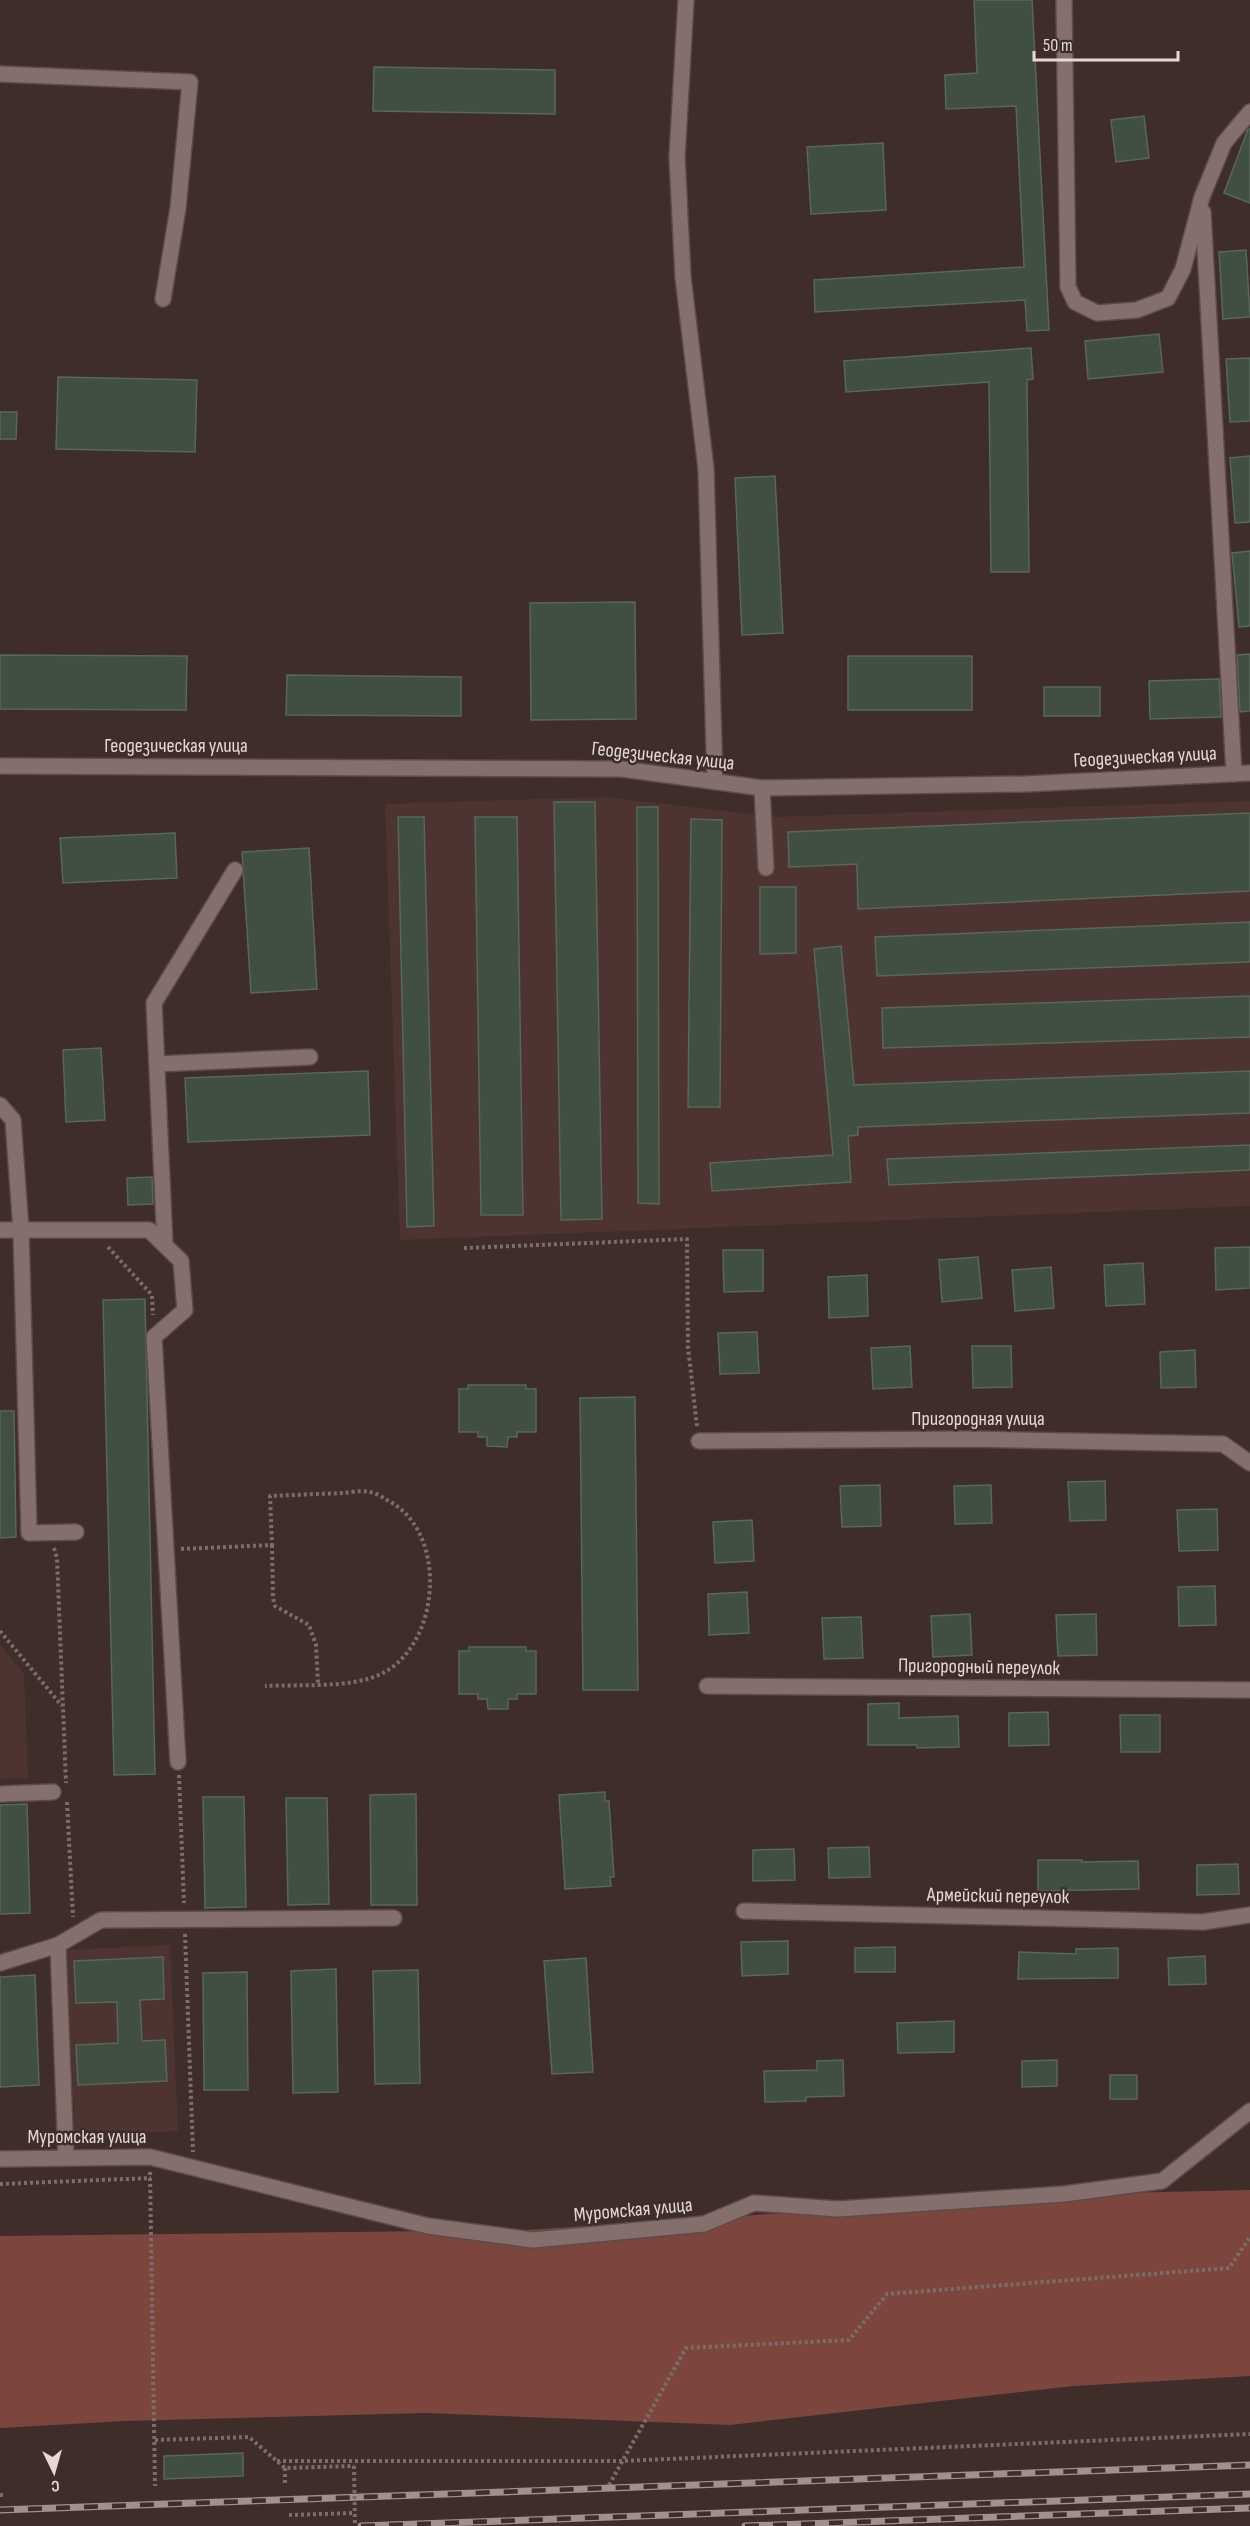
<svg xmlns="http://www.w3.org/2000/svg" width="1250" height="2526" font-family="'Sofia Sans Condensed',sans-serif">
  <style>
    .built { fill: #4d3430 }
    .green { fill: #7c463f }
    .building { fill: #404f42; stroke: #58675a; stroke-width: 1.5 }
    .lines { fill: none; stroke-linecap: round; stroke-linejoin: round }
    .minor-casing { stroke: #5b4c49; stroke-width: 18 }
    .path { stroke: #7d6d6a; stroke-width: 4; stroke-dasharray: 3 3; stroke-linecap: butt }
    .minor { stroke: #856f6c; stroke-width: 15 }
    .rail-casing { stroke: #9f918e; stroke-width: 7 }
    .rail { stroke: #3f2d2a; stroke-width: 4.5; stroke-dasharray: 14; stroke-linecap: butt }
    .path-bridge { stroke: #7d6d6a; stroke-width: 4; stroke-dasharray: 3 3; stroke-linecap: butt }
    .labels { text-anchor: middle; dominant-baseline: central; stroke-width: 5; stroke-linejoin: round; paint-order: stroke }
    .street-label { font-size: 20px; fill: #e5d9d7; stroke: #3f2d2a }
  </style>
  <rect width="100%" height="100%" fill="#3f2d2a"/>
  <path class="built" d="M605,797L774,817L1250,801V1206L400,1240L385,804Z
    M0,1644L24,1674L28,1778L0,1779Z
    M170,1945L178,2131L75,2136L67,1950Z"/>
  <path class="green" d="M1250,2190V2376L1073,2386L730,2425L425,2413L125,2421L0,2428V2236L526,2230L1077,2194Z"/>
  <path class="building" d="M974,0H1032L1049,330L1027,331L1025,300L815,312L814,280L1024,267L1016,106L946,109L945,75L977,73Z
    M374,67L555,70V114L373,111Z
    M1144,116L1149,158L1116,162L1111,120Z
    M1248,129H1250V203L1224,193Z
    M883,143L886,210L811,214L807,147Z
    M1246,250L1250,317L1223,319L1219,252Z
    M1159,334L1163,372L1088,379L1085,341Z
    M1031,348L1033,379L1027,380L1029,572H991L989,382L846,392L844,361Z
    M1250,358V421L1230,422L1226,359Z
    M58,377L197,380L195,452L56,449Z
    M0,412H17L16,439H0Z
    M1250,456V522L1235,523L1230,458Z
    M775,476L783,633L742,635L735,478Z
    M1250,551V626L1239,627L1232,553Z
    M635,602L636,719L531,720L530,603Z
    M1250,654V711L1240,712L1237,655Z
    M0,655L187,656L186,710L0,709Z
    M848,656H972V710H848Z
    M287,675L461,677V716L286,715Z
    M1219,679L1221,717L1150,719L1149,681Z
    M1044,687H1100V716H1044Z
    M554,802H595L602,1219L561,1220Z
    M637,807H658L659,1204L638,1203Z
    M1250,813V891L858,909L857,864L789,867L788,832Z
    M398,817H424L434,1226L407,1227Z
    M475,817H517L523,1215H481Z
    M691,819L722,820L720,1107H688Z
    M175,833L177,878L63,883L60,838Z
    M309,848L317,989L251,993L242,852Z
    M760,887H796V953L760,954Z
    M1250,922V962L877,976L875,937Z
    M841,946L854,1085L1250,1071V1113L858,1127V1135L848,1136L851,1182L712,1191L710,1163L833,1155L814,949Z
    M1250,996V1037L883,1048L882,1008Z
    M101,1048L105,1120L66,1122L63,1050Z
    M368,1071L370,1135L188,1142L185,1078Z
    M1250,1145V1170L889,1185L887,1159Z
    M152,1177L153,1204L128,1205L127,1178Z
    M1250,1247V1288L1216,1290L1215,1248Z
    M723,1250H763V1291L724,1292Z
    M978,1257L982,1298L942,1302L939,1260Z
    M1143,1263L1145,1304L1106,1306L1104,1265Z
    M1051,1267L1054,1308L1015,1311L1012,1270Z
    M867,1275L868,1316L829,1318L828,1277Z
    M145,1299L155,1774L114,1775L103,1300Z
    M757,1332L759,1373L720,1374L718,1333Z
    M910,1346L912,1387L873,1389L871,1348Z
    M972,1346H1011L1012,1387L973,1388Z
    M1195,1350L1196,1387L1161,1388L1160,1352Z
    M468,1385H526V1389H536V1432H517V1437H508L507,1447L487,1446V1437H478V1432H459V1389H468Z
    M635,1397L638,1690H583L580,1398Z
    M0,1411H14L16,1537L0,1538Z
    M1105,1481L1106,1520L1070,1521L1068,1482Z
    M880,1485L881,1526L842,1527L840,1486Z
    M991,1485L992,1523L955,1524L954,1486Z
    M1217,1509L1218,1550L1179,1551L1177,1510Z
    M752,1520L754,1561L715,1563L713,1522Z
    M1215,1586L1216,1625L1179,1626L1178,1587Z
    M747,1592L749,1633L709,1635L708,1594Z
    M970,1614L972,1655L933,1657L931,1616Z
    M1096,1614L1097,1655L1058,1656L1056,1615Z
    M861,1617L863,1658L824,1659L822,1618Z
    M469,1647H526V1651H536V1694H517V1699H508V1709H488L487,1699H478V1694H459V1651H469Z
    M899,1703V1718L958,1716L959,1747L917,1748V1745H868V1704Z
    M1048,1712L1049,1745L1009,1746V1713Z
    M1120,1715H1160V1752H1121Z
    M605,1792V1801H609L614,1877H610L611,1886L565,1889L559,1795Z
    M416,1794L417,1905H371L370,1795Z
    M203,1797H244L246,1907L205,1908Z
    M286,1798H327L329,1904L288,1905Z
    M27,1804L30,1913L0,1914V1805Z
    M869,1847L870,1877L829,1878L828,1848Z
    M794,1849L795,1880L753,1881V1850Z
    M1038,1860H1082V1862L1138,1861L1139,1889L1038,1891Z
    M1238,1864L1239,1894L1197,1895V1865Z
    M788,1941V1974L742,1976L741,1942Z
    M895,1947V1972H855V1948Z
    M1118,1948V1978L1018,1979L1019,1952L1076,1954V1949Z
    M1205,1956L1206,1984L1169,1985L1168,1958Z
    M163,1957L164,1999L140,2000L142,2041L165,2040L167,2081L78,2085L76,2045L118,2043L117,2002L76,2003L74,1961Z
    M586,1958L593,2072L552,2074L544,1961Z
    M336,1969L338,2092L293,2093L291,1971Z
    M418,1970L420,2083L375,2084L373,1971Z
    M247,1972L248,2090H204L203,1973Z
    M35,1975L39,2085L0,2087V1977Z
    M954,2021V2052L898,2053L897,2023Z
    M843,2060L844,2096L806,2097V2101L765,2102L764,2071L817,2070V2061Z
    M1057,2060V2086L1022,2087V2061Z
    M1110,2075H1137V2099H1110Z
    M243,2453V2476L164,2479V2456Z"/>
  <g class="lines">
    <defs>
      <path id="minor" d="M686,0L677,157L683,277L706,469L715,782
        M1064,0L1068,287L1075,302L1097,313L1137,310L1168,298L1183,269L1202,197L1224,143L1250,112
        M0,74L190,82L178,208L163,299
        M1203,212L1234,774
        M0,766L622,769L762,788L1025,784L1250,773
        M762,788L766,868
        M157,1064L310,1057
        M0,1105L13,1120L21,1230L29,1533L76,1532
        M0,1230H149L181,1261L185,1310L154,1337L178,1762
        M165,1245L154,1003L235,870
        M699,1441L970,1439L1223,1444L1250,1463
        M707,1686L1250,1690
        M0,1794L53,1792
        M744,1911L1203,1922L1250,1915
        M58,1945L101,1920L394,1918
        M0,1963L58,1945L66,2158
        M0,2159L150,2157L428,2226L533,2240L704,2224L754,2203L838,2209L1064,2194L1162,2181L1250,2111"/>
    </defs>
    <use href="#minor" class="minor-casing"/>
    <path class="path" d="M108,1247L152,1295L153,1315
      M464,1248L687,1239L688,1347L697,1426
      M272,1545L273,1598L275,1606L309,1625L316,1645L318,1683
      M54,1548L57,1558L66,1783
      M181,1549L272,1545L270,1496C294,1495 319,1494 343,1493C351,1492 362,1490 370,1492C376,1493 382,1497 387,1500C448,1530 442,1642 383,1673C352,1689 301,1684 265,1686
      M0,1631L62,1706
      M179,1775L184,1903
      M67,1802L73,1917
      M185,1934L193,2152
      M150,2172L155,2486
      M0,2184L151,2178
      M155,2440L249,2437L285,2468L354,2466
      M277,2461H622L1250,2434
      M285,2468V2483
      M609,2485L686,2348L849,2340L887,2294L1229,2268L1250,2237
      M0,2495H6
      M289,2515L355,2513"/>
    <use href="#minor" class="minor"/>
    <defs>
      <path id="rail" d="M0,2510L1250,2465
        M361,2526L1250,2494
        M745,2526L1250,2508"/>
    </defs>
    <use href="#rail" class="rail-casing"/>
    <use href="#rail" class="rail"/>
    <path class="path-bridge" d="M354,2466L355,2526"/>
  </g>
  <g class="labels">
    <g class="street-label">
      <text x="176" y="746">Геодезическая улица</text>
      <text transform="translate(663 756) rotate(6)">Геодезическая улица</text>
      <text transform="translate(1145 757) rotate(-3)">Геодезическая улица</text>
      <text x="978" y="1419">Пригородная улица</text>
      <text transform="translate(979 1667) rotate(1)">Пригородный переулок</text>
      <text transform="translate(998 1896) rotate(1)">Армейский переулок</text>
      <text x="87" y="2137">Муромская улица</text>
      <text transform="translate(633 2210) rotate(-5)">Муромская улица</text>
    </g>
  </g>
  <g transform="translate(54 2472) rotate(175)" stroke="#3f2d2a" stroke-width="4.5" paint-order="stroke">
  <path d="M0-4.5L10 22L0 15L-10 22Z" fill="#e5d9d7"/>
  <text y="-9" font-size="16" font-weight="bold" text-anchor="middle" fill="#e5d9d7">С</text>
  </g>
  <path d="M1034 51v9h144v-9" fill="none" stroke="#e5d9d7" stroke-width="3"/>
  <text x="1043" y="51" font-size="18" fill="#e5d9d7" stroke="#3f2d2a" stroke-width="4.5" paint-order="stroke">50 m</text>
</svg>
